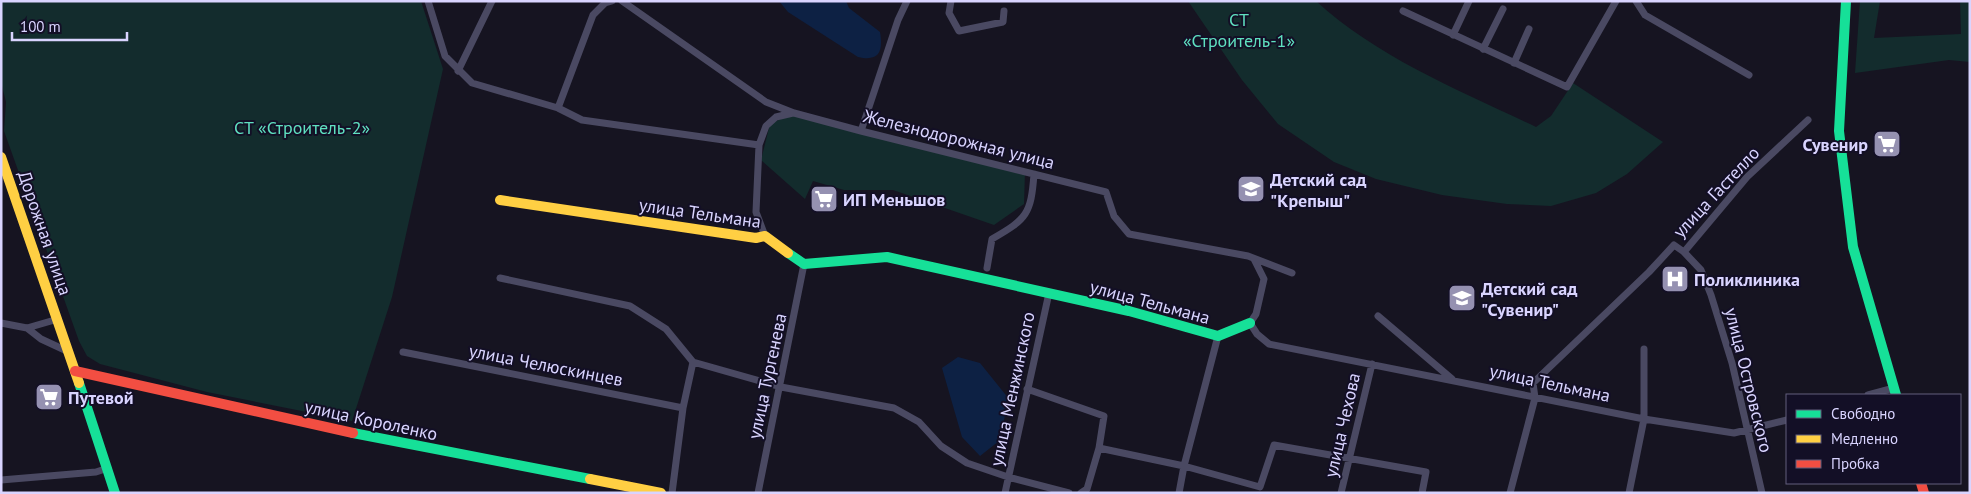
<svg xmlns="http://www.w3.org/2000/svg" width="1971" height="494" font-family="'PT Sans',sans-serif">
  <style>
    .green { fill: #132c2d }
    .water { fill: #0d2144 }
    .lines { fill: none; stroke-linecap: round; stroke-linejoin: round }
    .street { stroke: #4a4962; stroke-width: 7 }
    .fast { stroke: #16e098; stroke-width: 10 }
    .slow { stroke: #ffcf43; stroke-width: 10 }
    .jam { stroke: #f24e42; stroke-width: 10 }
    .labels { text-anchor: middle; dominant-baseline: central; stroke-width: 4; stroke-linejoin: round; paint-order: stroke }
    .park-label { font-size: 18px; fill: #5fe0c0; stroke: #130f26 }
    .street-label { font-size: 18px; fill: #d9d4ff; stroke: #130f26 }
    .poi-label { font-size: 18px; font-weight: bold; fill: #d9d4ff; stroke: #130f26; text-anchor: start }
  </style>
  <rect width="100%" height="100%" fill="#161421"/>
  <path class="green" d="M1,1H421L443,69L392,297L352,421L207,392L100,364L87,356L79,341L4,131L6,102L1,82Z
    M1188,1H1316C1378,58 1461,91 1536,127L1551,116L1573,83L1663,142L1627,174L1596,193L1551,206L1507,204L1442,195L1376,179L1334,162L1278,124L1242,80Z
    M1860,1H1880L1874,38L1961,34L1960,1H1970V62L1949,60L1855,73Z
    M794,113L1025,171L1024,204L994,225L893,190H844L813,181L805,199L761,160L770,124Z"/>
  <path class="water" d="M779,1H846L849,8L880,32C883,51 880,62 858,57L788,12Z
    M958,357L980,363L1009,399L999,441L980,456L962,437L942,368Z"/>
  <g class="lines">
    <path class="street" d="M428,1L445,56L472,83L558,108L582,120L759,145
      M622,1L766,102L794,113L861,131L1106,192L1114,216L1129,234L1248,256L1292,273
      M951,1L949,13L959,31L1003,22L1004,11
      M1636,1L1645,15L1749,75
      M1403,11L1567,87L1616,1
      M1453,35L1469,1
      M1483,49L1503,9
      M1514,63L1529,29
      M458,71L492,1
      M558,108L593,15L605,3L612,1
      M861,131L898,20L907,1
      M765,236L756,212L759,145L766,126L776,117L793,113
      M1684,252L1701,270L1711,295L1732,363L1762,493
      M1254,259L1264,279L1256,314L1250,323L1257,334L1269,344L1644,419L1734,433L1787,420
      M987,268L992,239C1027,219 1031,214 1034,174
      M500,278L630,306L666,329L693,362
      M1378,316L1452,379
      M1,323L27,328L58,319
      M27,328L41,339L69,352
      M403,352L683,408
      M693,362L781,387L894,408L919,422L941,446L967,463L1008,477L1069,493
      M1027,389L1104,416L1099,448L1184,466L1260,487L1274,445L1426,472L1422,493
      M1868,395L1894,388
      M1,480L96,472L108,468
      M672,493L683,408L693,362
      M758,493L804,264
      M1005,493L1049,293
      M1081,493L1087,489L1099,448
      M1179,493L1184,466L1218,336
      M1341,493L1372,364
      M1510,493L1535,398L1533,383L1649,272L1674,245L1684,252L1747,177L1808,120
      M1629,493L1644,419V349"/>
    <path class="fast" d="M1846,1L1839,131L1853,247L1896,395
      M788,253L804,264L887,257L1129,311L1218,336L1250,323
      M79,383L115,493
      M353,433L590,479"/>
    <path class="slow" d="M1,157L79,383
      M500,200L756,238L765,236L788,253
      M590,479L661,493"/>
    <path class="jam" d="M75,371L353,433
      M1921,483L1924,493"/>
  </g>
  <defs>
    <symbol id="supermarket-square" viewBox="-11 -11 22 22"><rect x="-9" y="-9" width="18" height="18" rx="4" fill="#9591b1" stroke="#130f26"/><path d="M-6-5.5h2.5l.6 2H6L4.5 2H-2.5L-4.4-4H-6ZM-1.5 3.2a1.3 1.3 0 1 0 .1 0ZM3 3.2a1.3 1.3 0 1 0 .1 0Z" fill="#fff"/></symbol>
    <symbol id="school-square" viewBox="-11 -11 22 22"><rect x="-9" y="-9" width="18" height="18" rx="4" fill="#9591b1" stroke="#130f26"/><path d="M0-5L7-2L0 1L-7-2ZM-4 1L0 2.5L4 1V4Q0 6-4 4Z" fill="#fff"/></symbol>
    <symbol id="hospital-square" viewBox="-11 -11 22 22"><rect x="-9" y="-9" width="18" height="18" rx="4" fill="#9591b1" stroke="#130f26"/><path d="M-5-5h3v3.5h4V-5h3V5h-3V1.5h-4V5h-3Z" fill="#fff"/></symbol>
  </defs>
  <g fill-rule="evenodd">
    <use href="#supermarket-square" x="1871" y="128" width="32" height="32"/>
    <use href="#school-square" x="1235" y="173" width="32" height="32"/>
    <use href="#supermarket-square" x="808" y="183" width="32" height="32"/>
    <use href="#hospital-square" x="1659" y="263" width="32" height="32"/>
    <use href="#school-square" x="1446" y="282" width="32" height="32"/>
    <use href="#supermarket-square" x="33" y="381" width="32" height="32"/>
  </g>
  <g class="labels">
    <g class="park-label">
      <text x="1239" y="19">СТ<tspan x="1239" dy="21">«Строитель-1»</tspan></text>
      <text x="302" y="127">СТ «Строитель-2»</text>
    </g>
    <g class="street-label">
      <text transform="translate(959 139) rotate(14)">Железнодорожная улица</text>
      <text transform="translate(1716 192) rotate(-47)">улица Гастелло</text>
      <text transform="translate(700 213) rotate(8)">улица Тельмана</text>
      <text transform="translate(45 233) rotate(71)">Дорожная улица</text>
      <text transform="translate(1150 302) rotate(15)">улица Тельмана</text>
      <text transform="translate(546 365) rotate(11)">улица Челюскинцев</text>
      <text transform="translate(767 376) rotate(-78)">улица Тургенева</text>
      <text transform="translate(1749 380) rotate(76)">улица Островского</text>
      <text transform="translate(1550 383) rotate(12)">улица Тельмана</text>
      <text transform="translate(1012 389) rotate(-78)">улица Менжинского</text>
      <text transform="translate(371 420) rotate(12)">улица Короленко</text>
      <text transform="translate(1342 425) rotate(-77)">улица Чехова</text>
    </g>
    <g class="poi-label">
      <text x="1868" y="144" text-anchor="end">Сувенир</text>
      <text x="1270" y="179">Детский сад<tspan x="1270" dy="21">"Крепыш"</tspan></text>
      <text x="843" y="199">ИП Меньшов</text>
      <text x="1694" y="279">Поликлиника</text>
      <text x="1481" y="288">Детский сад<tspan x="1481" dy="21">"Сувенир"</tspan></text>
      <text x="68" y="397">Путевой</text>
    </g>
  </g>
  <rect width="1971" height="494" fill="none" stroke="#d9d4ff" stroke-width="5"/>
  <rect x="1786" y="394" width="175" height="90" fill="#130f26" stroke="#625e7d"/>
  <rect x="1796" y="410" width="25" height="8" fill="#16e098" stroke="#625e7d"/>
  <text x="1831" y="419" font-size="15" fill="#d9d4ff">Свободно</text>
  <rect x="1796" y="435" width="25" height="8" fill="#ffcf43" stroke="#625e7d"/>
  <text x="1831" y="444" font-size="15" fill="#d9d4ff">Медленно</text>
  <rect x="1796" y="460" width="25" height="8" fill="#f24e42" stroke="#625e7d"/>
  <text x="1831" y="469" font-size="15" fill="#d9d4ff">Пробка</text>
  <path d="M12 32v8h115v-8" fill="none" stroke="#d9d4ff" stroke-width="2.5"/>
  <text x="20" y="32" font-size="15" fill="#d9d4ff" stroke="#130f26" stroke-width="4" paint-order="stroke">100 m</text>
</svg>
